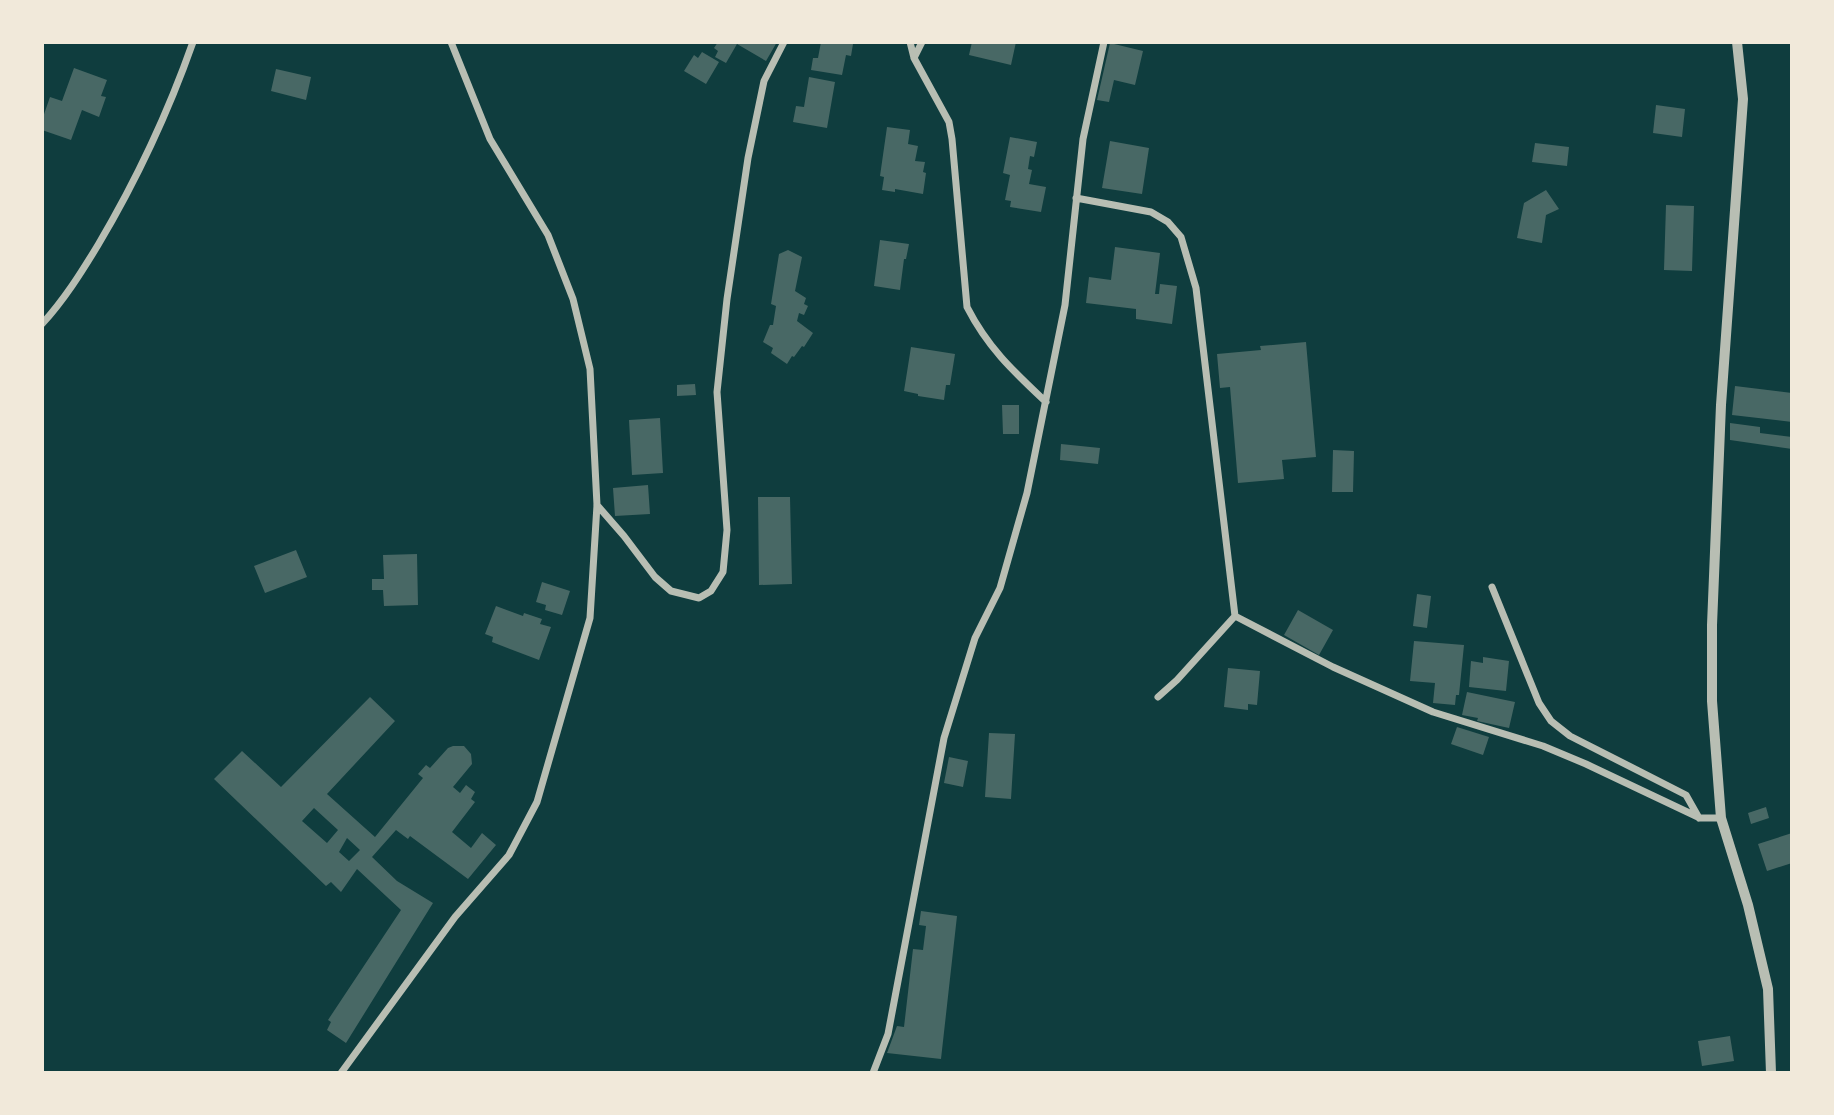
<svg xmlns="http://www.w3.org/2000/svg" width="1834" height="1115" font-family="'IBM Plex Sans',sans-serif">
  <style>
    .building { fill: #486865; fill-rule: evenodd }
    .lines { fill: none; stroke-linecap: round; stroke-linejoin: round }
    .minor { stroke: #b8beb3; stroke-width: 7 }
    .tertiary { stroke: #b8beb3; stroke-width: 10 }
  </style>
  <rect width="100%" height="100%" fill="#0f3d3e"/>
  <path class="building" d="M718,42H777L766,61L737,44L726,63L715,57L718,51L714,48Z
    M821,42L853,44L851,56L846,55L842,75L811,70L813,58H818Z
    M972,42H1016L1011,65L969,55Z
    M1110,43L1143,51L1135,85L1114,80L1109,102L1097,100Z
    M702,52L719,62L706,84L684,71L694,55L698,58Z
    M74,68L107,80L101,96L106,97L99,117L82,110L71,140L42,130V120L50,97L62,101Z
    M276,69L311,77L306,100L271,91Z
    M809,77L835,82L827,128L793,122L796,106L804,107Z
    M1656,105L1685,109L1682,137L1653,133Z
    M887,127L910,130L908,144L918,146L915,161L925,162L923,172L926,173L923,194L895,189V192L882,190L884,177L880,176Z
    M1010,137L1037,142L1034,157L1030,156L1028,169L1032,170L1029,184L1046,187L1041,212L1010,207L1011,201L1005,200L1010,175L1003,173Z
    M1110,141L1149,148L1142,194L1102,188Z
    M1535,143L1569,147L1567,166L1532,162Z
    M1546,190L1559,209L1546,215L1542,243L1517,238L1524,203Z
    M1666,205L1694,206L1692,271L1664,270Z
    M880,240L909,244L906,259H904L900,290L874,286Z
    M1115,247L1160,253L1155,294H1159L1160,284L1177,286L1172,324L1136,319V309L1086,303L1089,277L1111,280Z
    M788,250L802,257L795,291L806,298L804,304L808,306L804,315L799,313L797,321L813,333L804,347L802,346L794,357L792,356L787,364L771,353L773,348L763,342L770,325H773L776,306L771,304L779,254Z
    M1306,342L1316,457L1282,460L1284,479L1238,483L1230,387L1220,388L1217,354L1261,350L1260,346Z
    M911,347L955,354L950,385H946L944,400L918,396V394L904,391Z
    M695,384L696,395L677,396V385Z
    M1735,386L1792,393V422L1732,415Z
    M1002,405H1019V434H1003Z
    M660,418L663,473L632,475L629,420Z
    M1730,423L1760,427V433L1792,437V449L1730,440Z
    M1061,444L1100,448L1098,464L1060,460Z
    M1333,450L1354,451L1353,492H1332Z
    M648,485L650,514L615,516L613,488Z
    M758,497H790L792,584L759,585Z
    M296,550L307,577L265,593L254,566Z
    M417,554L418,605L384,606L383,590H372V579H384L383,555Z
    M542,582L570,591L562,615L545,610L546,605L536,602Z
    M1417,594L1431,596L1427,628L1413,626Z
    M496,606L523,616L524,613L542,619L540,624L551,627L539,660L492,642L493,637L485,634Z
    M1298,610L1333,630L1319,655L1284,635Z
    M1414,641L1464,645L1459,695H1456L1455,705L1433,703L1435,683L1410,681Z
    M1483,657L1509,661L1506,691L1469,687L1471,661L1483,663Z
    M1228,668L1260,671L1257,705L1248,704V710L1224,707Z
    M1467,692L1515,702L1509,728L1477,721L1478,718L1462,715Z
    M370,697L395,721L327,794L375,837L423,778L418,774L426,765L430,768L448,748L453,746H464L471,754L472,764L453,787L460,793L466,785L475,792L471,799L475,802L452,832L471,848L482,833L496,845L468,879L410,836L408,839L396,830L372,857L397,881L433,903L346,1043L327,1030L331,1022L328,1020L401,910L357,869L341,892L331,882L326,886L214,779L242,751L281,787ZM314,808L338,830L327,843L302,821ZM347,838L360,850L349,861L339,852Z
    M1457,727L1489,737L1483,755L1451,744Z
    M989,733L1015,734L1011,799L985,797Z
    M949,757L968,761L963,787L944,783Z
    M1766,807L1769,818L1751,824L1748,813Z
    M1792,833V863L1767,871L1758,844Z
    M921,911L957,916L941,1059L887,1053L897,1026L904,1027L913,949L923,950L926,926L919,925Z
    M1730,1036L1734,1061L1702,1066L1698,1041Z"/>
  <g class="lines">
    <path class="minor" d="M910,42L914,58L949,122L952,139L967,307C988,348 1013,371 1046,402
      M914,58L922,42
      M1076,198L1151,212L1168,222L1181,237L1196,288L1235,616L1177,680L1158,697
      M42,324C64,300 81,273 98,245C136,181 168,113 193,42
      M597,505L624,536L655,577L671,591L699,598L711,591L723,572L727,530L717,392L727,299L748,158L764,81L784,42
      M1492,587L1539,703L1551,721L1570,736L1686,795L1699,818
      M1235,616L1333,667L1433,712L1543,746L1586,764L1700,818H1721
      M341,1073L455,917L509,855L537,802L590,618L597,505L590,369L573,299L548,235L490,139L451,42
      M873,1073L888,1034L944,738L975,638L1000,588L1027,493L1065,305L1083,139L1104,42"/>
    <path class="tertiary" d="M1737,42L1743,99L1721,405L1712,625V701L1721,818L1748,905L1768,989L1771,1073"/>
  </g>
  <rect width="1834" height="1115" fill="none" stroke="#f1e9da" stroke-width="88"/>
</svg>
